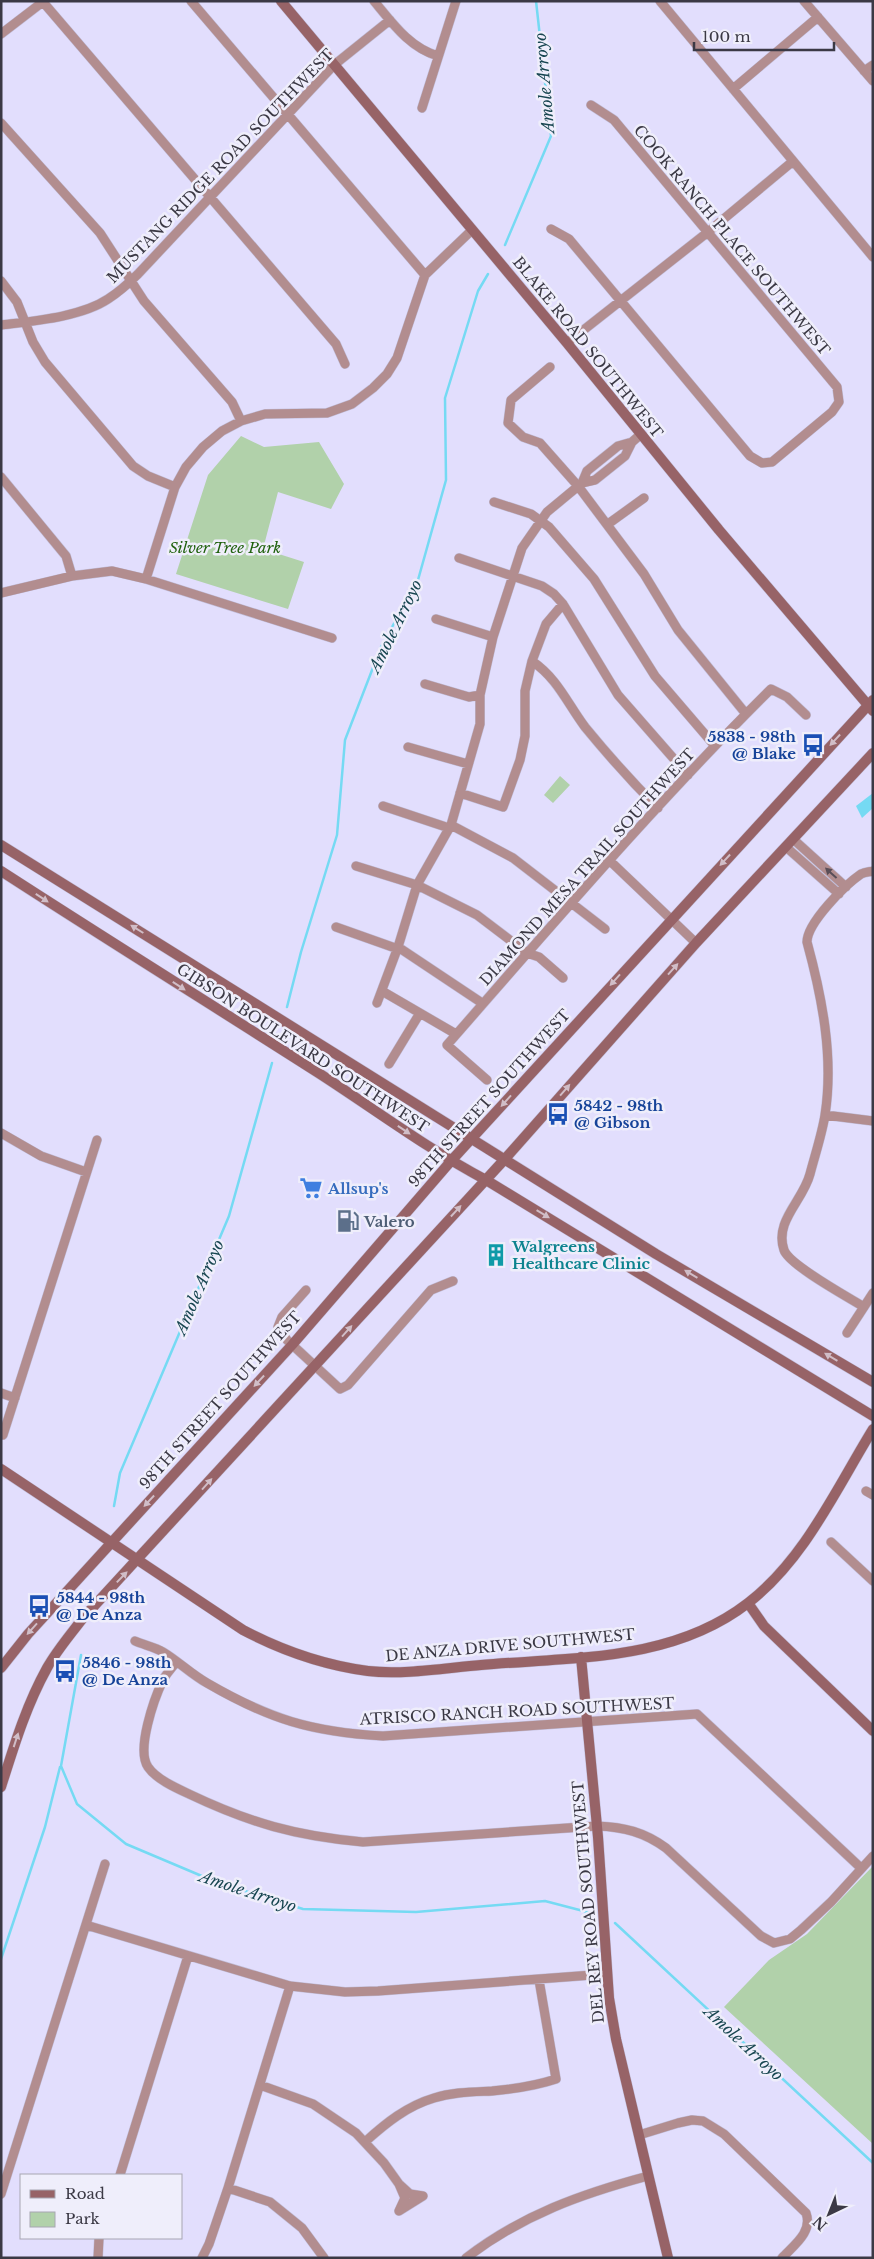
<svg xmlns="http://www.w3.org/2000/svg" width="874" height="2259" font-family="'Libre Baskerville',serif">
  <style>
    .green { fill: #b1d1aa }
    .water { fill: #75daf3 }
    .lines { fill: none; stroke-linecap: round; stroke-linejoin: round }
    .stream { stroke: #75daf3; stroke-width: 2.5 }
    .street-casing { stroke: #c1bdd8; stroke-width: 10 }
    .secondary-casing { stroke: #c1bdd8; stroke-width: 11 }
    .street { stroke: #b28d8f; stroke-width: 9 }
    .secondary { stroke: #976367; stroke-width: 10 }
    .oneway { fill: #d0bdc7 }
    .oneway2 { fill: #594e58 }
    .labels { text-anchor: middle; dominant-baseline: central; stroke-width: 5; stroke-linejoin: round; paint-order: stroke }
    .street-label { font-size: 15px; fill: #3b3945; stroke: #efeefb }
    .park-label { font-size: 15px; font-style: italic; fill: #1f610d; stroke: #efeefb }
    .transit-label { font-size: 15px; font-weight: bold; fill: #164399; stroke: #efeefb; text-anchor: start }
    .shop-label { font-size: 15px; font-weight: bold; fill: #366cbe; stroke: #efeefb; text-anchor: start }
    .service-label { font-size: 15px; font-weight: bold; fill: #4e5e75; stroke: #efeefb; text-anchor: start }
    .culture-label { font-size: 15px; font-weight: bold; fill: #0d838f; stroke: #efeefb; text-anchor: start }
    .water-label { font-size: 16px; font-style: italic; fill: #184651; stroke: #efeefb }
  </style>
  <rect width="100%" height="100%" fill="#e2defd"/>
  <path class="green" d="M241,436L264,447L319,442L344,484L331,509L278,492L263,549L304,562L288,609L176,574L208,475Z
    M560,776L570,785L553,803L544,795Z
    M873,1866V2144L724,2007L769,1960L807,1934Z"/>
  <path class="water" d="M873,793V808L862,818L856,806Z"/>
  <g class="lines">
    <path class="stream" d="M505,245L551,136L536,1
      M287,1007L301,952L337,835L345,740L381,647L418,580L446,480L445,398L478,291L488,274
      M114,1506L120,1473L229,1216L272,1063
      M81,1655L61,1766L77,1804L126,1844L216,1882L303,1909L416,1912L545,1901L591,1913
      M615,1923L873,2163
      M1,1959L45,1827L60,1767"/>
    <defs>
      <path id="street" d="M191,1L425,275
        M374,1C393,24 410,48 438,56
        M660,1L873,257
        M804,1L873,81
        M43,2L336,344L345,364
        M1,34L44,1
        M864,71L873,65
        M733,89L818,17
        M422,108L456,1
        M1,123L100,233L144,301L232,402L241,421
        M551,229L569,239L750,456L762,463L772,462L832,412L839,402L837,387L614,120L591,105
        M1,281L17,302L33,342L45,362L133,466L148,476L175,487
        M1,325C33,321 81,317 108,299C119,292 129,283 138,274L334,65L390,20
        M567,343L708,232L792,162
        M550,367L511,400L508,423L523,437L540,443L578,486L644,574L678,630L746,714
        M1,477L66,556L72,576
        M582,483L587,471L618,446L632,442
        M494,502L531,514L549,527L594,579L655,676L715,746
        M608,524L644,498
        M459,558L542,586L554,594L563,604L618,695L688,775
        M146,579L175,487L186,467L203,447L222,431L241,421L265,414L327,413L352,404L373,388L387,374L397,358L425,275L472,230
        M1,593L72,576L112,571L146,579L332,638
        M436,619L493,637
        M532,661C558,679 567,703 585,727C608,755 632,782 658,808
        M425,684L469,697L480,695
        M408,747L468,764
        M460,793L503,807L520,760L525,736V691L532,661L546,624L563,604
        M383,806L449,828
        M451,825L513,858L605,929
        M793,839L846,887
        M786,847L839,894
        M609,860L696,943
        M356,866L417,885L477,915L527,953L539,957L563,978
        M336,927L398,949
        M398,947L482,1003
        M382,991L456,1034
        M377,1003L398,947L417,885L451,825L480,724V695L493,637L522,548L547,512L582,483L595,480L625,456L632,442L640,435
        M389,1064L420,1013
        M487,1080L447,1045C553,924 657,802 771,689L787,697L806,715
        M825,1115L873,1121
        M1,1133L41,1156L86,1172
        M306,1290L282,1317L278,1327L287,1340L340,1389L348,1385L431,1290L453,1281
        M864,1307C848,1297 789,1265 784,1250C774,1221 803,1201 810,1174C815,1155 822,1134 825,1115C834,1057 822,997 807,942C807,923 845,885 861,874C865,872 869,872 873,871
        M847,1333L873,1293
        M1,1393L15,1398
        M3,1435L97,1140
        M866,1491L873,1495
        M831,1542L873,1581
        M135,1641C144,1645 155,1647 163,1652C178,1661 191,1674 207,1683C269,1719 311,1732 383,1736L697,1714L861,1868
        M176,1662C172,1668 166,1674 163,1680C154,1699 136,1750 148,1767C156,1779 176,1788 189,1794C250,1823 296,1836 363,1842L597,1826C624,1827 644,1832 666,1848L761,1936L774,1943L790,1939L801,1930L831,1902L873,1856
        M86,1925L290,1986L345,1992L378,1991L606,1974
        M260,2085L313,2104L356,2133L384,2163L399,2184L410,2194L423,2196L399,2211L405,2198L399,2184
        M639,2135L678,2123L692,2120L703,2121L724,2134L806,2213C813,2232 794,2245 782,2258
        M366,2141C386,2123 407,2106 434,2098C453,2092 472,2092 492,2091C514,2089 535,2086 556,2079L539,1980
        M120,2175L188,1956
        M228,2188L270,2202L302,2228L324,2258
        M1,2194L105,1864
        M98,2258L99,2238
        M202,2258L209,2244L228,2188L290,1986
        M466,2258C522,2215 581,2194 648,2176"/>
      <path id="secondary" d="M281,1L567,343L719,530L873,711
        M1,845L656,1254L873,1382
        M1,871C106,939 212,1005 317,1072C373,1108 426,1148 486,1180L873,1416
        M1,1469L243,1630C283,1651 323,1665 368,1671C403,1675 445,1668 481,1665C572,1657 672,1662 748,1603C805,1559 836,1489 873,1429
        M748,1603L764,1626L873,1731
        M581,1657L598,1837L609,1998L616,2039L668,2258
        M1,1668L28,1634L292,1345L451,1161L873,700
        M1,1787C14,1746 26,1706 47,1668C57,1650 71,1634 83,1618L504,1160L696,943L873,753"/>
    </defs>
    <use href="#street" class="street-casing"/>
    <use href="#secondary" class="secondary-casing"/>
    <use href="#street" class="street"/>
    <use href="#secondary" class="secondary"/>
  </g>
  <defs><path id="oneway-solid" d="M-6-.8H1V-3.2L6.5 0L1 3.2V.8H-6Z" transform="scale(1.25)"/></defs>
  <g class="oneway">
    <use href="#oneway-solid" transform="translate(835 740) rotate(133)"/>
    <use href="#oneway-solid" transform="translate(725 860) rotate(133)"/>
    <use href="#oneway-solid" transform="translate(42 898) rotate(33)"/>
    <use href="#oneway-solid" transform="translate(137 929) rotate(-148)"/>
    <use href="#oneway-solid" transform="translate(673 969) rotate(-48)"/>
    <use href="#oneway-solid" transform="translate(615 980) rotate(132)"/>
    <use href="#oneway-solid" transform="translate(179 986) rotate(33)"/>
    <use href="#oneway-solid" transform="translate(565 1090) rotate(-49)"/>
    <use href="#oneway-solid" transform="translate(506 1101) rotate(132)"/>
    <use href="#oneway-solid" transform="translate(404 1130) rotate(34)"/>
    <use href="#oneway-solid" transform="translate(456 1211) rotate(-47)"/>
    <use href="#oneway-solid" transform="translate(543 1214) rotate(31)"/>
    <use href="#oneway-solid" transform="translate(691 1274) rotate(-149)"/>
    <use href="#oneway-solid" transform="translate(347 1331) rotate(-48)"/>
    <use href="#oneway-solid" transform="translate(831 1357) rotate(-149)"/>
    <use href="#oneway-solid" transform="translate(259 1381) rotate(133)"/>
    <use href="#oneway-solid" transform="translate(207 1484) rotate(-48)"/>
    <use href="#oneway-solid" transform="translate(149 1501) rotate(133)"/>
    <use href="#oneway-solid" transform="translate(122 1577) rotate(-46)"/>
    <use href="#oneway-solid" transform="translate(32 1629) rotate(132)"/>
    <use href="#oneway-solid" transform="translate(16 1740) rotate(-72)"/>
  </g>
  <use class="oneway2" href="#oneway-solid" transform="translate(831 873) rotate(-138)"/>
  <defs>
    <symbol id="bus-bare" viewBox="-9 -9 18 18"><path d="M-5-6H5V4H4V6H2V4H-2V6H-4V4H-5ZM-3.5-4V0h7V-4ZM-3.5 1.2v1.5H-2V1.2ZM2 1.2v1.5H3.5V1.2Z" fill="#1a4fb4" stroke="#efeefb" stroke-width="2.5" paint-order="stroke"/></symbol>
    <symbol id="supermarket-bare" viewBox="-9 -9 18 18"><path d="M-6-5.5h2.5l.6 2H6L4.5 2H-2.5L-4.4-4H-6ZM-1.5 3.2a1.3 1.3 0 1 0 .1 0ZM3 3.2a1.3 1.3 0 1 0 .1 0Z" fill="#3f7fe0" stroke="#efeefb" stroke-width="2.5" paint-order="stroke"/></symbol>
    <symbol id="fuel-bare" viewBox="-9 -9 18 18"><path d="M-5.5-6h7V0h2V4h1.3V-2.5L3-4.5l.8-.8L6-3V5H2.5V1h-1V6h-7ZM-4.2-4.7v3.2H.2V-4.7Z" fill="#5c6f8a" stroke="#efeefb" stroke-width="2.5" paint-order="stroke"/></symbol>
    <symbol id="building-bare" viewBox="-9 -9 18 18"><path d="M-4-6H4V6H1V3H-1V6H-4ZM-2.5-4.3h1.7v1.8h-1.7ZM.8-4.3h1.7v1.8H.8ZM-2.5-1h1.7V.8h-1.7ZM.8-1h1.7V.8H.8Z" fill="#0f9aa8" stroke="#efeefb" stroke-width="2.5" paint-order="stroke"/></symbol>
  </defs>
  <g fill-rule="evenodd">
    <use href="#bus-bare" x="797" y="729" width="32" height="32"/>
    <use href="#bus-bare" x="542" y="1098" width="32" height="32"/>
    <use href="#supermarket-bare" x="295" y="1172" width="32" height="32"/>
    <use href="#fuel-bare" x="332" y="1205" width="32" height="32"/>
    <use href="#building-bare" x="480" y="1239" width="32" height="32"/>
    <use href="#bus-bare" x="23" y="1590" width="32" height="32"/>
    <use href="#bus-bare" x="49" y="1655" width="32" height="32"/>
  </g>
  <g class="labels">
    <g class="street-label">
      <text transform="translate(220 166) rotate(-46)">MUSTANG RIDGE ROAD SOUTHWEST</text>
      <text transform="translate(732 240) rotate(50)">COOK RANCH PLACE SOUTHWEST</text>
      <text transform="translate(588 347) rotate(51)">BLAKE ROAD SOUTHWEST</text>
      <text transform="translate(587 867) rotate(-48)">DIAMOND MESA TRAIL SOUTHWEST</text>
      <text transform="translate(303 1048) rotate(33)">GIBSON BOULEVARD SOUTHWEST</text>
      <text transform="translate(489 1098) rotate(-48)">98TH STREET SOUTHWEST</text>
      <text transform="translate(220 1400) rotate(-48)">98TH STREET SOUTHWEST</text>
      <text transform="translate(510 1645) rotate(-5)">DE ANZA DRIVE SOUTHWEST</text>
      <text transform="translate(517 1711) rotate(-3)">ATRISCO RANCH ROAD SOUTHWEST</text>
      <text transform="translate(588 1902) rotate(-95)">DEL REY ROAD SOUTHWEST</text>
    </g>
    <g class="park-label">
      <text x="225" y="547">Silver Tree Park</text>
    </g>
    <g class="transit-label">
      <text x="796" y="736" text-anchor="end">5838 - 98th<tspan x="796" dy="17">@ Blake</tspan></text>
      <text x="574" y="1105">5842 - 98th<tspan x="574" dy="17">@ Gibson</tspan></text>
      <text x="56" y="1597">5844 - 98th<tspan x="56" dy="17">@ De Anza</tspan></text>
      <text x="82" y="1662">5846 - 98th<tspan x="82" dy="17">@ De Anza</tspan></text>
    </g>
    <g class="shop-label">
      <text x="328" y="1188">Allsup's</text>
    </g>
    <g class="service-label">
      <text x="364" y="1221">Valero</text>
    </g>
    <g class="culture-label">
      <text x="512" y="1246">Walgreens<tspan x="512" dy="17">Healthcare Clinic</tspan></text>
    </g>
    <g class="water-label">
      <text transform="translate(544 83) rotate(-95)">Amole Arroyo</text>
      <text transform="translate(395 626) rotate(-64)">Amole Arroyo</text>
      <text transform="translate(199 1287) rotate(-67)">Amole Arroyo</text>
      <text transform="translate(248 1891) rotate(18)">Amole Arroyo</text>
      <text transform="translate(744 2043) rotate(43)">Amole Arroyo</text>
    </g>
  </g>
  <rect width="874" height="2259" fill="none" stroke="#3b3945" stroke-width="5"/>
  <rect x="20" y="2174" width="162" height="65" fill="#efeefb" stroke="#a7a6b2"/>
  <rect x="30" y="2190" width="25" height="8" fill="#976367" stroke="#a7a6b2"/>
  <text x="65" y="2199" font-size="15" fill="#3b3945">Road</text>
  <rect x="30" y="2212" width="25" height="15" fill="#b1d1aa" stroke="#a7a6b2"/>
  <text x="65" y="2224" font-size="15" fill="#3b3945">Park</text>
  <g transform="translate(829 2214) rotate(223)" stroke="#efeefb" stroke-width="4" paint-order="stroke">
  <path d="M0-4L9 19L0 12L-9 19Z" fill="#3b3945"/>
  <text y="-8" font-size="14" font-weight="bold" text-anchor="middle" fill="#3b3945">N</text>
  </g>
  <path d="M694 42v8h140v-8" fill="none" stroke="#3b3945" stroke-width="2.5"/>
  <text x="702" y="42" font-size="15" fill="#3b3945" stroke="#efeefb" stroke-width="4" paint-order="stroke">100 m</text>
</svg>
